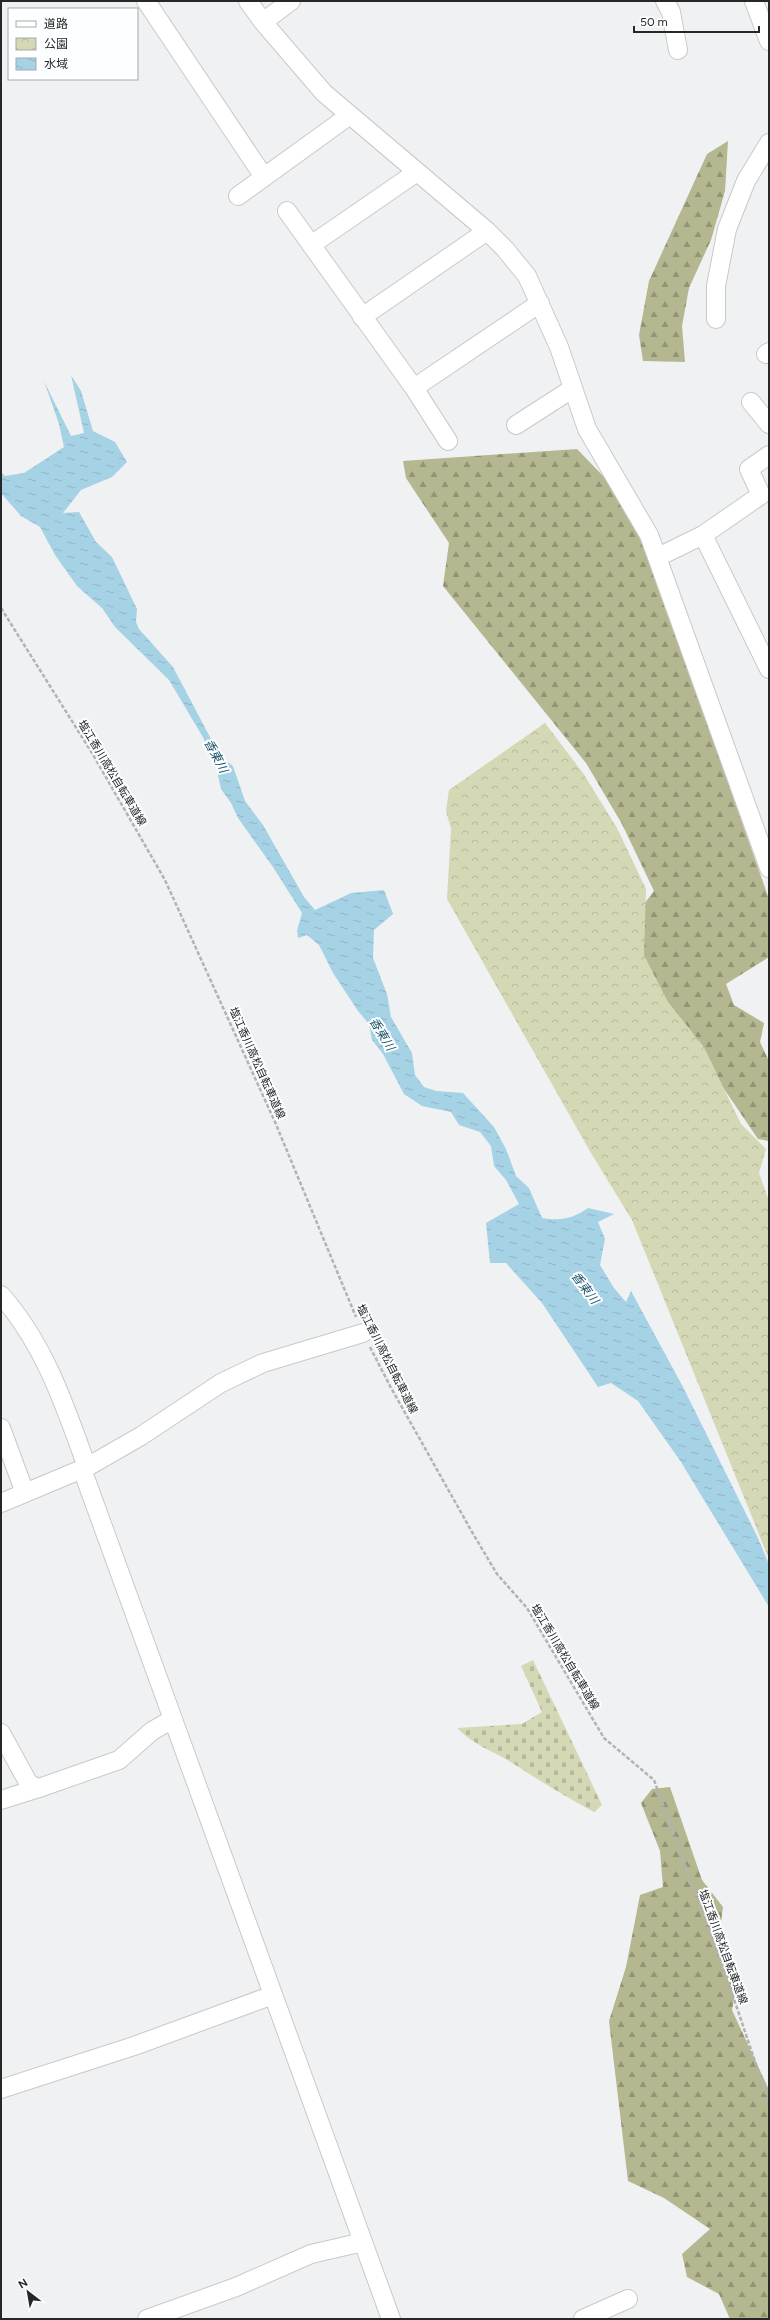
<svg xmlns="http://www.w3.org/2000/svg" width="770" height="2320" font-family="Figtree,'Noto Sans JP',sans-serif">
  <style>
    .forest { fill: url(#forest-firs) }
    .cemetery { fill: url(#cemetery-stones) }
    .park { fill: url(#park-crowns) }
    .water { fill: url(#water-ripples) }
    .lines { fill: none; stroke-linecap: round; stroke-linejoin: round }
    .minor-casing { stroke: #c8c9ca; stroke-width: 20 }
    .path { stroke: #b2b3b4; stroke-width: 2.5; stroke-dasharray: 4 2; stroke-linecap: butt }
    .minor { stroke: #fff; stroke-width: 18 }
    .labels { text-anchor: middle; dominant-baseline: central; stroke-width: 4; stroke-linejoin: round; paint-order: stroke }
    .street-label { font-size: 11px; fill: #262727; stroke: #fdfeff }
    .water-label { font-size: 12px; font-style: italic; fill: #1a5368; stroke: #fdfeff }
  </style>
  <defs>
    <pattern id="forest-firs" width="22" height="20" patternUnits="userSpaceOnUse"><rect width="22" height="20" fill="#b4b78f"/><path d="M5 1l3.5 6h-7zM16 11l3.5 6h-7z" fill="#929575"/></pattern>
    <pattern id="cemetery-stones" width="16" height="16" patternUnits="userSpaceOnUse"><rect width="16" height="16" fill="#d5d8b5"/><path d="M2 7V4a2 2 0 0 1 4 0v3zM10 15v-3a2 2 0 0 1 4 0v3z" fill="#b7b99c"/></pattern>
    <pattern id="park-crowns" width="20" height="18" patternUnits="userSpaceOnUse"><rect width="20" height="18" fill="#d5d8b5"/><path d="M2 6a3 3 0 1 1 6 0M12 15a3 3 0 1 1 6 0" fill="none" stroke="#b7b99c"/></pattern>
    <pattern id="water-ripples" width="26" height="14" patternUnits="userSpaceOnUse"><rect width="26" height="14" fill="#a6d2e5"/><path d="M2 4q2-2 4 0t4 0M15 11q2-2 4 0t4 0" fill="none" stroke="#8fb4c4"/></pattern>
  </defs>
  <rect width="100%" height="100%" fill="#f0f1f2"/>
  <path class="forest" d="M728,141L725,191L711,240L689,288L682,326L685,362L643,361L639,335L649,281L707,154Z
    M577,449L606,479L641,536L769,899V957L726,984L734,1005L764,1023L760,1042L769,1061V1141L758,1139L640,965L631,921L654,891L622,824L586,763L443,586L449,543L406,478L403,461Z
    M670,1787L702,1880L723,1907L719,1938L737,1983L732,2010L769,2090V2319H730L719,2294L687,2277L682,2254L710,2229L664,2198L628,2181L609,2021L626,1967L640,1895L663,1887L660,1851L641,1803L652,1789Z"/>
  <path class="cemetery" d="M533,1660L602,1805L594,1812C564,1796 537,1779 509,1761C491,1750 472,1744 457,1728L522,1724L542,1712L521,1666Z"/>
  <path class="park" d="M545,723L583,773L617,828L646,889L644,955L668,1002L704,1047L741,1124L766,1149L759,1173L769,1201V1559L632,1220L591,1153L447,899L451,829L446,811L449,790Z"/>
  <path class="water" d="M71,375L81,391L93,431L115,442L127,462L112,477L81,490L63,513L79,512L96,542L112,557L137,609L136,622L139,629L173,667L220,756L233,766L245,801L263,825L304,897L315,910L351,893L384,890L393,914L374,930L373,958L387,994L391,1017L412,1053L415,1075L424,1087L436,1091L463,1093L494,1127L506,1149L516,1176L529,1188L542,1218C561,1221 572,1219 588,1208L614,1214L598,1222L605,1239L600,1265L614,1288L626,1302L631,1291L683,1387L757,1536L769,1564V1607L681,1462L638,1401L611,1383L598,1387L542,1303L506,1263H490L486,1223L519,1204L506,1180L494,1166L491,1146L480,1132L459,1125L451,1112L422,1106L404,1094L383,1054L372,1040L369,1024L358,1011L333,973L319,945L307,935L298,938L297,931L302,913L273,867L238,818L231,803L221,789L214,756L169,680L115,627L102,608L77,586L55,555L40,527L21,516L1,493V472L5,476L24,473L64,447L59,424L44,381L71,436L84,433Z"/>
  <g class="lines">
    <defs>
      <path id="minor" d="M146,1L264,177
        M248,1L263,22L324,93L487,231L505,249L527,276L559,347L587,429L649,535L769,868
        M665,1L671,12L678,50
        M754,1L769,41
        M263,22L291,1
        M238,196L350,115
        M287,211L414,388L448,441
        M311,245L417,172
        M362,317L487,231
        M716,319V286L727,229L746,181L769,143
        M766,354L769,352
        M414,388L540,303
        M751,402L769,424
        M516,425L572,389
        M703,535L769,669
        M658,557L703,535L761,495L749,469L769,455
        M1,1295C45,1345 65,1406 87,1467
        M1,1428L25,1493
        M82,1469L391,2319
        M1,1503L87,1467L141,1436L221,1383L263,1363L363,1333
        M1,1733L29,1784L39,1788L119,1760L152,1731L173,1719
        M1,1800L39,1788
        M1,2089L134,2046L273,1995
        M147,2319L236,2287L311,2254L363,2242
        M583,2319L628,2299"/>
    </defs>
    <use href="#minor" class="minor-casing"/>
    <path class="path" d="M1,608L92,753L165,880L275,1122L356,1317
      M370,1347L390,1386L472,1532L497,1574L527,1608L604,1738L654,1780L731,1990L769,2103"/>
    <use href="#minor" class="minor"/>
  </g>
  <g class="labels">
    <g class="street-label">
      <text transform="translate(112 773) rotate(59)">塩江香川高松自転車道線</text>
      <text transform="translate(257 1063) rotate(66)">塩江香川高松自転車道線</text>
      <text transform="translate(387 1359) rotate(63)">塩江香川高松自転車道線</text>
      <text transform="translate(565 1657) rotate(59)">塩江香川高松自転車道線</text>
      <text transform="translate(723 1947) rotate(70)">塩江香川高松自転車道線</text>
    </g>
    <g class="water-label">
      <text transform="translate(216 756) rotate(62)">香東川</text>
      <text transform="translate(382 1034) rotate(59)">香東川</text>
      <text transform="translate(585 1288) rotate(53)">香東川</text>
    </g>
  </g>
  <rect width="770" height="2320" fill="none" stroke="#262727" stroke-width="4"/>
  <rect x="8" y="8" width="130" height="72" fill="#fdfeff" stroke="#a7a8a9"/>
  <rect x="16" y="21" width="20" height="6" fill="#ffffff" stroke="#a7a8a9"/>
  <text x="44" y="28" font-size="12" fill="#262727">道路</text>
  <rect x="16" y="38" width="20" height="12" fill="url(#park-crowns)" stroke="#a7a8a9"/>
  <text x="44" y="48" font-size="12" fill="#262727">公園</text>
  <rect x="16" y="58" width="20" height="12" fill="url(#water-ripples)" stroke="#a7a8a9"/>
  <text x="44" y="68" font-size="12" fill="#262727">水域</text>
  <g transform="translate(28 2292) rotate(329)" stroke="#fdfeff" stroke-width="3" paint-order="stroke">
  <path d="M0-3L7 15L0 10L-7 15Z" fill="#262727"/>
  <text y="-6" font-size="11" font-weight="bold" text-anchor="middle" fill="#262727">N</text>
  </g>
  <path d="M634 26v6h125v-6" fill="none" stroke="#262727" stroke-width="2"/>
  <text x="640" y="26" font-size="12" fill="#262727" stroke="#fdfeff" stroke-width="3" paint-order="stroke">50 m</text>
</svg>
